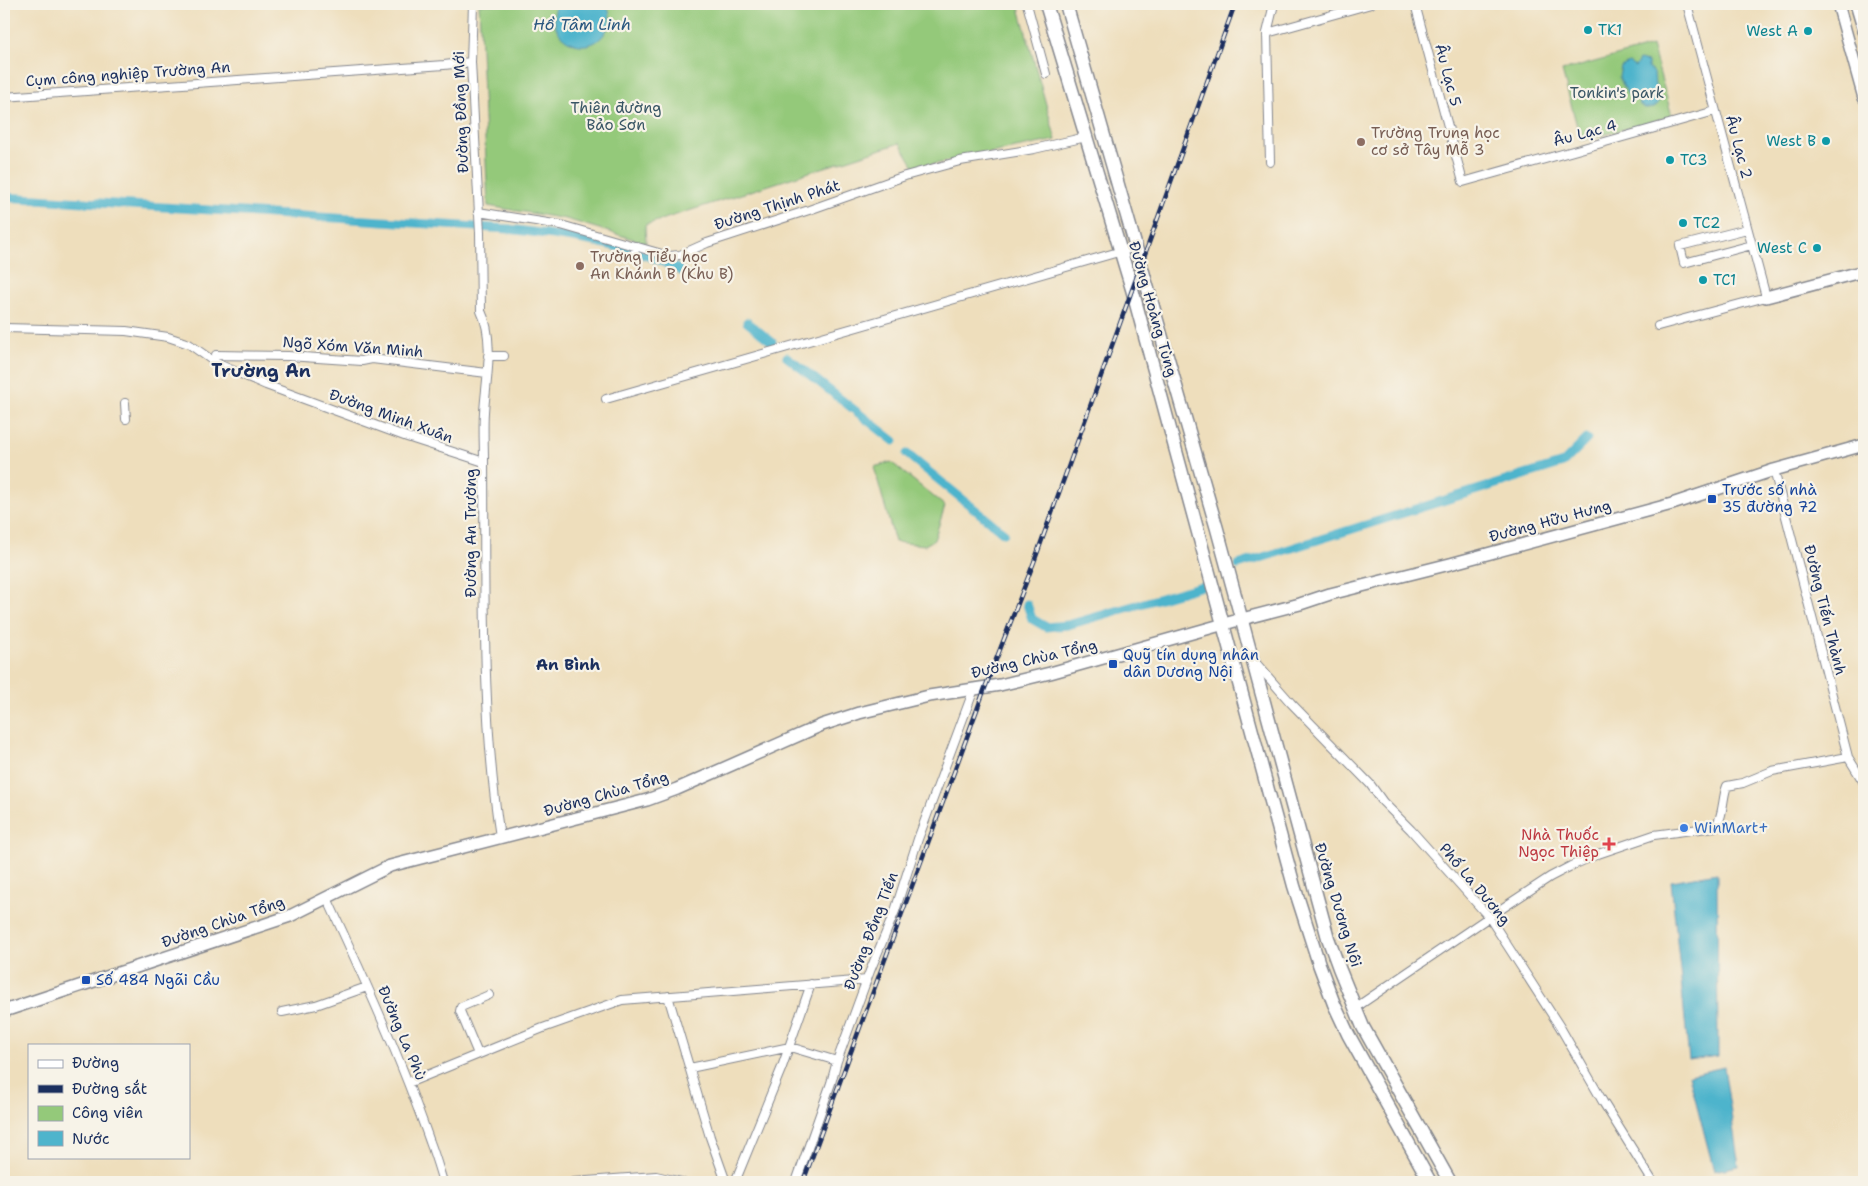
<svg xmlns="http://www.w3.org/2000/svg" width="1868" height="1186" font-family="'Shantell Sans',sans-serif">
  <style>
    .green { fill: #94c97a; stroke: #587c6c }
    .water { fill: #4eb4cc; stroke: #347295 }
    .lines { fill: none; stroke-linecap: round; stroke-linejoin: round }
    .canal { stroke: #4eb4cc; stroke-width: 9 }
    .street-casing { stroke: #84868d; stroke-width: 10 }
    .secondary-casing { stroke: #84868d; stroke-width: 14 }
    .primary-casing { stroke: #84868d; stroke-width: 15 }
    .street { stroke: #fff; stroke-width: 8 }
    .secondary { stroke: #fff; stroke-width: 11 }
    .primary { stroke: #fff; stroke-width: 12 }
    .rail-casing { stroke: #1b2f5e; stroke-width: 4.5 }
    .rail { stroke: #f7f3e8; stroke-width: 2.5; stroke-dasharray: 8; stroke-linecap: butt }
    .culture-dot { fill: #0f9aa8; stroke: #f7f3e8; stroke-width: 2 }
    .education-dot { fill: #8d6e63; stroke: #f7f3e8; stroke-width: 2 }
    .transit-dot { fill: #1a4fb4; stroke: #f7f3e8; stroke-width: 2 }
    .shop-dot { fill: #3f7fe0; stroke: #f7f3e8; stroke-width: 2 }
    .health-dot { fill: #e0444e; stroke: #f7f3e8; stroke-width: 2 }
    .labels { text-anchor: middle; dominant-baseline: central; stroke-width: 4.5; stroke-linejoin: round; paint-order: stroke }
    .culture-label { font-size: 15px; fill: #0d838f; stroke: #f7f3e8; text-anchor: start }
    .street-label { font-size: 15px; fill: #1b2f5e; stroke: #f7f3e8 }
    .park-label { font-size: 15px; fill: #395665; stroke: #f7f3e8 }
    .education-label { font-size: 15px; fill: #785e54; stroke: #f7f3e8; text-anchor: start }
    .transit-label { font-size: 15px; fill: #164399; stroke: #f7f3e8; text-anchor: start }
    .shop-label { font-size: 15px; fill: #366cbe; stroke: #f7f3e8; text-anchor: start }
    .health-label { font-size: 15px; fill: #be3a42; stroke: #f7f3e8; text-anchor: end }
    .water-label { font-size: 16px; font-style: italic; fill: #2a577f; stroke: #f7f3e8 }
    .neighbourhood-label { font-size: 16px; font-weight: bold; fill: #1b2f5e; stroke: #f7f3e8 }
    .quarter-label { font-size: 18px; font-weight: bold; fill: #1b2f5e; stroke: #f7f3e8 }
  </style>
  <rect width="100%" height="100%" fill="#f7f3e8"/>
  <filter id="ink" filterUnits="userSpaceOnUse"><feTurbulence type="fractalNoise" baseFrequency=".02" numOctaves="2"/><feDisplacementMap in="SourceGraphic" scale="10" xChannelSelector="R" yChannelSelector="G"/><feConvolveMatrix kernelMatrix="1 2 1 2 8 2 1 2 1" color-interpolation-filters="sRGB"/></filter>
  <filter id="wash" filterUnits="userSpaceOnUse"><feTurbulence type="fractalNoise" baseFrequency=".0096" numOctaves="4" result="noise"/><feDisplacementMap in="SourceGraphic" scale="20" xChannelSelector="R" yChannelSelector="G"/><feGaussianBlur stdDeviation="1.12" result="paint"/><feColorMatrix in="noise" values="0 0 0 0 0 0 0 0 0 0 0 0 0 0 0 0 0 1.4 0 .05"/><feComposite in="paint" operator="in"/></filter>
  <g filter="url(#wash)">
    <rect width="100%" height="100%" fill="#eedebc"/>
    <path class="green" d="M479,4H1018L1056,140L915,168L900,143L645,225L646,243L566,219L488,206Z
      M1652,46L1672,116L1581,141L1562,71Z
      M891,462L945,506L934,540L925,545L895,542L874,467Z"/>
    <path class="water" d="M557,4H606C610,11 611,19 608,27C594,62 542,42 557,4Z
      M1639,60L1648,62V68L1654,73L1655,86L1658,89L1656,96L1659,101C1657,108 1651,108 1645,108L1640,105L1638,97H1629L1619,77L1621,67L1629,63L1635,67Z
      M1717,873L1718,1056L1689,1060L1671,881Z
      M1724,1067L1739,1166L1714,1171L1689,1075Z"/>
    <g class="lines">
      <path class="canal" d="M4,197L509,229C568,237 631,243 683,272
        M747,322L772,342
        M787,357L894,441
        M907,454L1004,533
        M1238,565L1563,463L1587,439
        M1027,604L1032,619L1046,627L1068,625L1202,586"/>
    </g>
  </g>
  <g filter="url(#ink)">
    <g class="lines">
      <defs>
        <path id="street" d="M473,4L471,62L480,233L481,311C495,340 486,380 484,412C483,428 484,445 484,461C485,587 481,713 500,837
          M1027,4L1046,74
          M1415,4L1463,182L1715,111
          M1267,33L1371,4
          M4,97L444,65L471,62
          M1270,162L1267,33L1274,4
          M478,212L561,225L669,256L680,255L707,243L809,210L905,176L960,161L1034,149L1086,137
          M1747,229L1680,246L1684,263L1752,245
          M633,257L636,246
          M1658,326L1766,297L1687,4
          M4,328L126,331L168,337L189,344L216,363L266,385L407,437L484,462
          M216,355L288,356L362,361L372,359L487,373
          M488,356H504
          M606,399L1136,247
          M125,403L126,419
          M1774,470L1848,757L1864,783
          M1255,662L1291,703L1370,784L1383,802L1411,830L1489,917L1560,1027L1603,1102L1653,1182
          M327,898C364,978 401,1059 430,1142C435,1155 439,1169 443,1182
          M668,996L710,1137L726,1182
          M1355,1008L1489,917L1550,877L1571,866L1598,854L1654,835L1715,827C1724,817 1722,798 1727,786L1743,783L1772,771L1848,757
          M282,1012L316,1005L367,987
          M478,1054L460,1011L461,1007L489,995
          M690,1068L790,1047L837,1061
          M408,1083L543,1028L622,1000L867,980
          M573,1182L656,1176L682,1182
          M735,1182L782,1067L811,984
          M796,1182L831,1083L837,1061L870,971L895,911L918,839L974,689"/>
        <path id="secondary" d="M1838,4L1864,98
          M1856,4L1864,31
          M1766,297L1864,271
          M4,1011L290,916L390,866L647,800L677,789L822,725L859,713L929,696L1000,685L1050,673L1242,619L1300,604L1330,594L1450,564L1672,504L1774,470L1864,445"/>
        <path id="primary" d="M1046,4L1132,289L1294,886L1319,964L1334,1004L1348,1034L1430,1182
          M1066,4L1217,529L1328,938L1339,968L1363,1027L1450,1182"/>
      </defs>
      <use href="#street" class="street-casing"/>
      <use href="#secondary" class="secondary-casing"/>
      <use href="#primary" class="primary-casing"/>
      <use href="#street" class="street"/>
      <use href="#secondary" class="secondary"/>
      <use href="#primary" class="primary"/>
      <defs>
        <path id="rail" d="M803,1182L985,688L1034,562L1235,4"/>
      </defs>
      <use href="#rail" class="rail-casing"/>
      <use href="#rail" class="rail"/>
    </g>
  </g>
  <g class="culture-dot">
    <circle cx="1588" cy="30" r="5"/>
    <circle cx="1808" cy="31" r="5"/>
    <circle cx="1826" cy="141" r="5"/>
    <circle cx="1670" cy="160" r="5"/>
    <circle cx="1683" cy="223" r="5"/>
    <circle cx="1817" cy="248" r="5"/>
    <circle cx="1703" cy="280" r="5"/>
  </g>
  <g class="education-dot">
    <circle cx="1361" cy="142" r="5"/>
    <circle cx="580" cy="266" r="5"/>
  </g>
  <g class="transit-dot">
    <rect x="1707" y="494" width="10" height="10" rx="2.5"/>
    <rect x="1108" y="659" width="10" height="10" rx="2.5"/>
    <rect x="81" y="975" width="10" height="10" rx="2.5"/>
  </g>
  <circle class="shop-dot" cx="1684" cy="828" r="5"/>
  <path class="health-dot" d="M1606.5 836.5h5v5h5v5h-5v5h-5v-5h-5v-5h5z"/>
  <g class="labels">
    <g class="culture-label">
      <text x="1598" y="30">TK1</text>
      <text x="1798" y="31" text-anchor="end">West A</text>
      <text x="1816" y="141" text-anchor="end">West B</text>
      <text x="1680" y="160">TC3</text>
      <text x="1693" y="223">TC2</text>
      <text x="1807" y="248" text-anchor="end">West C</text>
      <text x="1713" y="280">TC1</text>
    </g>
    <g class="street-label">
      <text transform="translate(128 74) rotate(-4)">Cụm công nghiệp Trường An</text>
      <text transform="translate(1448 75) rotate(75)">Âu Lạc 5</text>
      <text transform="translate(461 112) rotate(-92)">Đường Đồng Mới</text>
      <text transform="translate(1585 133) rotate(-15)">Âu Lạc 4</text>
      <text transform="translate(1739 147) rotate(75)">Âu Lạc 2</text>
      <text transform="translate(777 205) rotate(-18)">Đường Thịnh Phát</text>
      <text transform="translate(1153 309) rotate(74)">Đường Hoàng Tùng</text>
      <text transform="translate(353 347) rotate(4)">Ngõ Xóm Văn Minh</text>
      <text transform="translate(391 416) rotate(20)">Đường Minh Xuân</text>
      <text transform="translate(1550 521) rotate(-15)">Đường Hữu Hưng</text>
      <text transform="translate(471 533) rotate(-90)">Đường An Trường</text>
      <text transform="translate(1825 610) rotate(76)">Đường Tiến Thành</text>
      <text transform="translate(1034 659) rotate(-13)">Đường Chùa Tổng</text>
      <text transform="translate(606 794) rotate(-16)">Đường Chùa Tổng</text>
      <text transform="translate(1475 884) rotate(50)">Phố La Dương</text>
      <text transform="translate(1338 905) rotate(73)">Đường Dương Nội</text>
      <text transform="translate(223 922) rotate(-19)">Đường Chùa Tổng</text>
      <text transform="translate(871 931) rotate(-69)">Đường Đồng Tiến</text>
      <text transform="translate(402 1033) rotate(67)">Đường La Phù</text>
    </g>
    <g class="park-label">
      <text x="1617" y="93">Tonkin's park</text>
      <text x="616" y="108">Thiên đường<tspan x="616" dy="17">Bảo Sơn</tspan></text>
    </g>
    <g class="education-label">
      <text x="1371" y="133">Trường Trung học<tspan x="1371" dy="17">cơ sở Tây Mỗ 3</tspan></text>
      <text x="590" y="257">Trường Tiểu học<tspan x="590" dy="17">An Khánh B (Khu B)</tspan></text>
    </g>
    <g class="transit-label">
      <text x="1722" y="490">Trước số nhà<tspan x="1722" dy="17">35 đường 72</tspan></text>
      <text x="1123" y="655">Quỹ tín dụng nhân<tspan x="1123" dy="17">dân Dương Nội</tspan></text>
      <text x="96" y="980">Số 484 Ngãi Cầu</text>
    </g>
    <g class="shop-label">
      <text x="1694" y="828">WinMart+</text>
    </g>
    <g class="health-label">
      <text x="1599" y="835">Nhà Thuốc<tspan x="1599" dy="17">Ngọc Thiệp</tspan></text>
    </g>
    <g class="water-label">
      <text x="582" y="24">Hồ Tâm Linh</text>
    </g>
    <g class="neighbourhood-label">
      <text x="568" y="664">An Bình</text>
    </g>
    <g class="quarter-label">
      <text x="261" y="371">Trường An</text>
    </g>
  </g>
  <rect width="1868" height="1186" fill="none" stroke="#f7f3e8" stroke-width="20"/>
  <rect x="28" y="1044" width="162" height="115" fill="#f7f3e8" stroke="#9fa5b1"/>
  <rect x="38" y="1060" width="25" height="8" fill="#ffffff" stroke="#9fa5b1"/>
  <text x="72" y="1068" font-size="15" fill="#1b2f5e">Đường</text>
  <rect x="38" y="1085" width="25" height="8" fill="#1b2f5e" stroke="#9fa5b1"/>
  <text x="72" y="1094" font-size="15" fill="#1b2f5e">Đường sắt</text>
  <rect x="38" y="1106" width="25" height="15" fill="#94c97a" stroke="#9fa5b1"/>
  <text x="72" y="1118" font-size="15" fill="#1b2f5e">Công viên</text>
  <rect x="38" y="1131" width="25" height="15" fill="#4eb4cc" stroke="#9fa5b1"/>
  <text x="72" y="1144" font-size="15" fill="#1b2f5e">Nước</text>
</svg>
